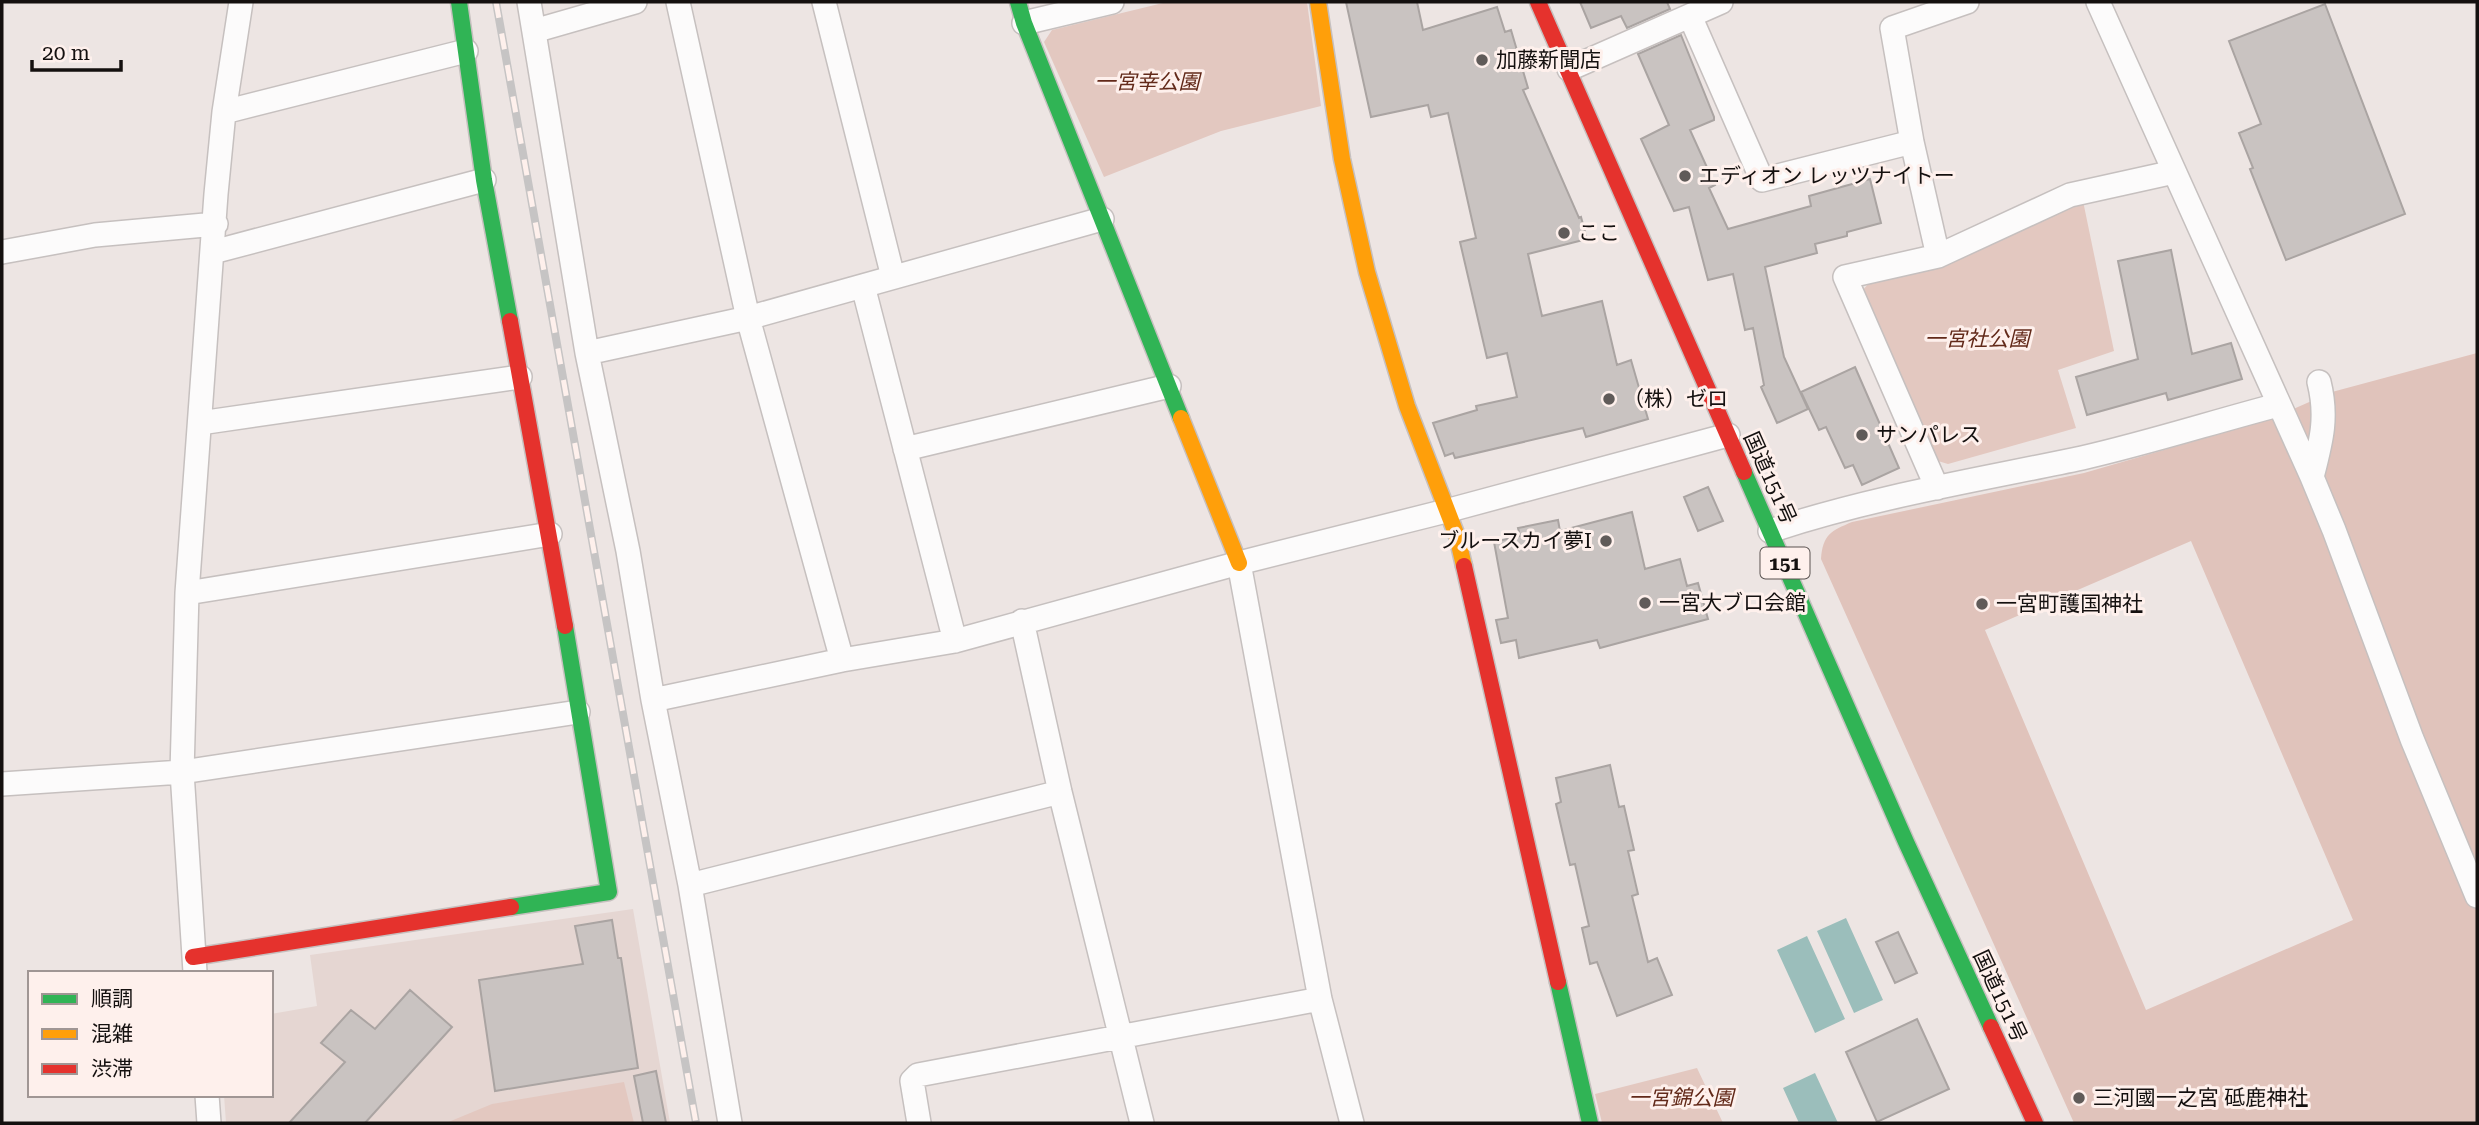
<svg xmlns="http://www.w3.org/2000/svg" width="2479" height="1125" font-family="'Roboto Serif','Noto Sans JP',serif">
  <style>
    .built { fill: #e5d6d2 }
    .green { fill: #e3c8c0 }
    .forest { fill: #e0c3bb; fill-rule: evenodd }
    .water { fill: #9bbebb }
    .building { fill: #c9c3c1; stroke: #aaa4a2; stroke-width: 2 }
    .lines { fill: none; stroke-linecap: round; stroke-linejoin: round }
    .street-casing { stroke: #c6c0bf; stroke-width: 26 }
    .fast-casing { stroke: #c6c0bf; stroke-width: 19 }
    .slow-casing { stroke: #c6c0bf; stroke-width: 19 }
    .jam-casing { stroke: #c6c0bf; stroke-width: 19 }
    .street { stroke: #fcfbfb; stroke-width: 23 }
    .fast { stroke: #30b455; stroke-width: 16 }
    .slow { stroke: #ff9f0a; stroke-width: 16 }
    .jam { stroke: #e5322d; stroke-width: 16 }
    .rail-casing { stroke: #c6c4c4; stroke-width: 8 }
    .rail { stroke: #fef0ec; stroke-width: 5; stroke-dasharray: 16; stroke-linecap: butt }
    .poi-dot { fill: #605b59; stroke: #fef0ec; stroke-width: 2.5 }
    .labels { text-anchor: middle; dominant-baseline: central; stroke-width: 6; stroke-linejoin: round; paint-order: stroke }
    .shield { fill: #fef0ec; stroke: #5a5351; stroke-width: 2 }
    .shield-label { font-size: 19px; font-weight: bold; fill: #14100f }
    .poi-label { font-size: 21px; fill: #14100f; stroke: #fef0ec; text-anchor: start }
    .park-label { font-size: 21px; font-style: italic; fill: #622919; stroke: #fef0ec }
    .street-label { font-size: 21px; fill: #14100f; stroke: #fef0ec }
  </style>
  <rect width="100%" height="100%" fill="#ede5e3"/>
  <path class="built" d="M633,909L670,1123H226L224,1095H271V1014L317,1006L310,955Z"/>
  <path class="green" d="M1167,2H1307L1321,106L1221,131L1104,177L1044,42L1052,30Z
    M2083,201L2114,351L2058,370L2076,428L1948,464L1938,461L1861,292L1870,282Z
    M1697,1068L1723,1123H1602L1595,1094Z
    M624,1082L634,1123H446L492,1104Z"/>
  <path class="forest" d="M2477,353V1123H2074L1821,559C1823,534 1831,531 1852,522L2084,473L2271,419L2332,392ZM2191,541L2353,920L2146,1010L1985,630Z"/>
  <path class="water" d="M1846,918L1883,1000L1854,1013L1817,931Z
    M1807,936L1845,1019L1815,1033L1777,950Z
    M1815,1073L1838,1123H1799L1783,1088Z"/>
  <path class="building" d="M1346,2H1417L1423,30L1497,7L1505,32L1511,30L1528,88L1523,90L1579,218L1581,217L1587,239L1528,254L1542,316L1602,301L1617,365L1631,360L1648,419L1586,437L1583,428L1455,458L1453,453L1445,456L1433,423L1477,410L1476,406L1517,397L1507,353L1487,358L1460,242L1476,238L1448,113L1431,117L1428,105L1371,117Z
    M1580,2H1667L1670,9L1627,28L1621,16L1591,28Z
    M2325,4L2405,214L2286,260L2250,169L2253,168L2239,133L2261,124L2229,41Z
    M1681,35L1714,117V120L1690,130L1715,185L1709,188L1728,229L1811,206L1809,196L1870,179L1881,223L1847,232V236L1815,244L1817,253L1765,267L1784,357L1808,409L1777,423L1761,387L1764,385L1753,328L1745,330L1733,274L1708,280L1689,207L1674,211L1641,139L1669,125L1638,54Z
    M2171,250L2192,354L2231,343L2242,379L2168,400L2166,393L2087,415L2076,377L2138,359L2118,261Z
    M1855,367L1899,468L1862,485L1853,465L1845,468L1826,427L1819,430L1801,392Z
    M1708,487L1723,521L1698,531L1684,497Z
    M1632,512L1645,569L1680,559L1687,586L1698,583L1708,619L1600,648L1597,640L1519,658L1516,640L1501,643L1496,620L1508,618L1494,542L1520,536L1518,528L1558,520L1560,531Z
    M1610,765L1619,807L1624,806L1634,850L1628,851L1638,894L1632,896L1648,962L1657,958L1672,995L1617,1016L1597,962L1590,964L1582,928L1589,926L1575,864L1570,865L1556,804L1561,802L1556,778Z
    M612,920L618,958H621L638,1068L495,1091L479,980L583,964L575,926Z
    M1898,932L1917,973L1895,983L1876,942Z
    M410,990L452,1027L365,1123H289L345,1062L321,1043L351,1010L375,1029Z
    M1917,1019L1949,1089L1877,1122L1846,1052Z
    M656,1071L666,1123H643L634,1076Z"/>
  <g class="lines">
    <defs>
      <path id="street" d="M529,2L587,353L628,551L653,700L690,885L730,1123
        M678,2L748,318L842,660
        M824,2L893,277
        M2098,2L2312,477L2334,530L2412,739L2477,896
        M1690,16L1762,180L1912,142
        M1024,23L1112,2
        M534,31L635,2
        M1569,69L1721,2
        M224,112L466,51
        M2,252L95,235L216,224
        M213,252L484,180
        M1938,256L1912,142L1892,28L1967,2
        M863,286L955,641
        M587,353L748,318L1102,219
        M200,423L520,377
        M905,449L1169,386
        M2312,477C2321,442 2328,418 2319,382
        M1937,488L1845,277L1938,256L2070,195L2174,172
        M1770,531C1872,497 1978,480 2082,458C2148,443 2213,422 2278,405
        M1239,563L1320,999L1352,1123
        M187,593L550,534
        M1022,621L1060,792L1142,1123
        M653,700L842,660L955,641L1239,563L1446,511L1728,435
        M2,784L182,772L578,712
        M690,885L1060,792
        M195,972L182,772L187,593L216,194L224,112L241,2
        M207,1095L209,1123
        M919,1123L912,1081L918,1075L1320,999"/>
      <path id="fast" d="M459,2L484,180L510,321
        M1018,2L1024,23L1181,418
        M1744,472L1906,842L1991,1027
        M511,907L609,892L565,626
        M1558,982L1590,1123"/>
      <path id="slow" d="M1318,2L1342,159L1367,272L1407,406L1457,536L1464,566
        M1181,418L1239,563"/>
      <path id="jam" d="M1538,2L1744,472
        M510,321L565,626
        M1464,566L1558,982
        M193,957L511,907
        M1991,1027L2035,1123"/>
    </defs>
    <use href="#street" class="street-casing"/>
    <use href="#fast" class="fast-casing"/>
    <use href="#slow" class="slow-casing"/>
    <use href="#jam" class="jam-casing"/>
    <use href="#street" class="street"/>
    <use href="#fast" class="fast"/>
    <use href="#slow" class="slow"/>
    <use href="#jam" class="jam"/>
    <defs>
      <path id="rail" d="M496,2L696,1123"/>
    </defs>
    <use href="#rail" class="rail-casing"/>
    <use href="#rail" class="rail"/>
  </g>
  <g class="poi-dot">
    <circle cx="1482" cy="60" r="7"/>
    <circle cx="1685" cy="176" r="7"/>
    <circle cx="1564" cy="233" r="7"/>
    <circle cx="1609" cy="399" r="7"/>
    <circle cx="1862" cy="435" r="7"/>
    <circle cx="1606" cy="541" r="7"/>
    <circle cx="1645" cy="603" r="7"/>
    <circle cx="1982" cy="604" r="7"/>
    <circle cx="2079" cy="1098" r="7"/>
  </g>
  <g class="labels">
    <rect class="shield" x="1760.5" y="547.5" width="49" height="31" rx="5"/>
    <g class="shield-label">
      <text x="1785" y="563">151</text>
    </g>
    <g class="poi-label">
      <text x="1496" y="60">加藤新聞店</text>
      <text x="1699" y="176">エディオン レッツナイトー</text>
      <text x="1578" y="233">ここ</text>
      <text x="1623" y="399">（株）ゼロ</text>
      <text x="1876" y="435">サンパレス</text>
      <text x="1592" y="541" text-anchor="end">ブルースカイ夢I</text>
      <text x="1659" y="603">一宮大ブロ会館</text>
      <text x="1996" y="604">一宮町護国神社</text>
      <text x="2093" y="1098">三河國一之宮 砥鹿神社</text>
    </g>
    <g class="park-label">
      <text x="1147" y="82">一宮幸公園</text>
      <text x="1977" y="339">一宮社公園</text>
      <text x="1681" y="1098">一宮錦公園</text>
    </g>
    <g class="street-label">
      <text transform="translate(1770 478) rotate(66)">国道151号</text>
      <text transform="translate(2000 996) rotate(65)">国道151号</text>
    </g>
  </g>
  <rect width="2479" height="1125" fill="none" stroke="#14100f" stroke-width="7"/>
  <rect x="28" y="971" width="245" height="126" fill="#fef0ec" stroke="#a09694" stroke-width="2"/>
  <rect x="42" y="994" width="35" height="10" fill="#30b455" stroke="#a09694" stroke-width="2"/>
  <text x="91" y="1006" font-size="21" fill="#14100f">順調</text>
  <rect x="42" y="1029" width="35" height="10" fill="#ff9f0a" stroke="#a09694" stroke-width="2"/>
  <text x="91" y="1041" font-size="21" fill="#14100f">混雑</text>
  <rect x="42" y="1064" width="35" height="10" fill="#e5322d" stroke="#a09694" stroke-width="2"/>
  <text x="91" y="1076" font-size="21" fill="#14100f">渋滞</text>
  <path d="M32 60v10h89v-10" fill="none" stroke="#14100f" stroke-width="3.5"/>
  <text x="42" y="60" font-size="21" fill="#14100f" stroke="#fef0ec" stroke-width="5" paint-order="stroke">20 m</text>
</svg>
